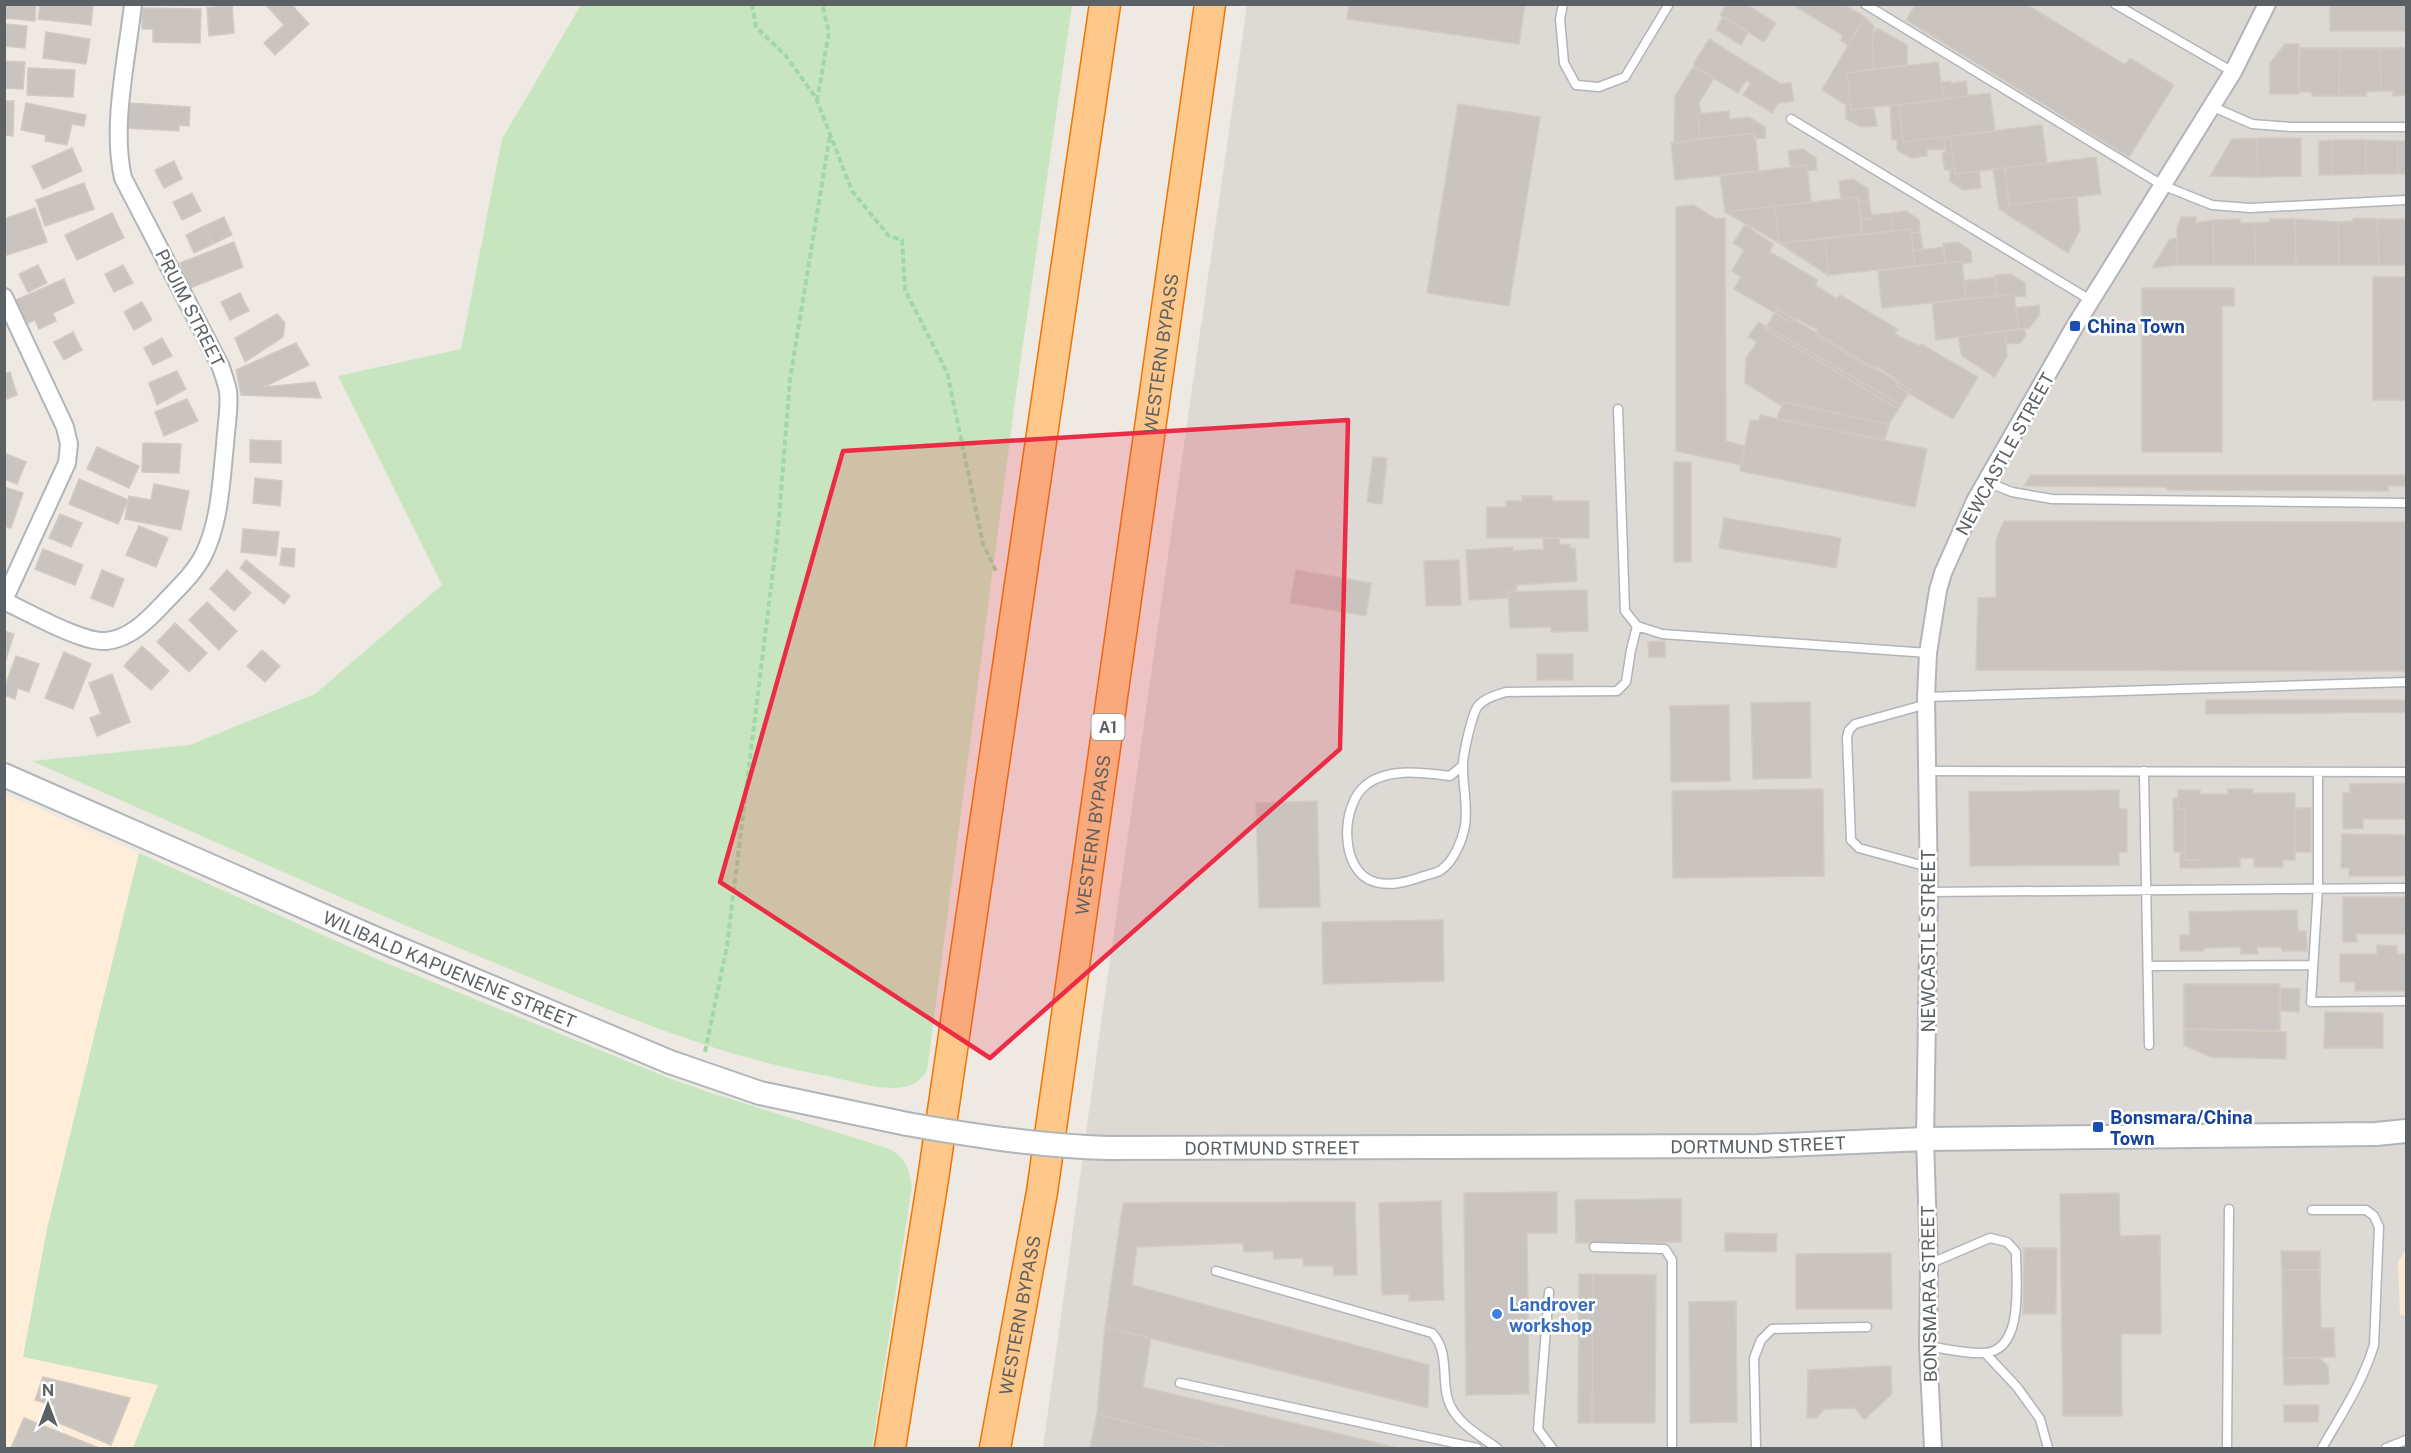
<svg xmlns="http://www.w3.org/2000/svg" width="2411" height="1453" font-family="'Public Sans',sans-serif">
  <style>
    .commercial { fill: #feedd8 }
    .industrial { fill: #ddd9d5 }
    .green { fill: #c7e6bf }
    .sand { fill: #fbe8d1 }
    .building { fill: #c9c4c0; stroke: #d3cac1; stroke-width: 1.5 }
    .lines { fill: none; stroke-linecap: round; stroke-linejoin: round }
    .lane-casing { stroke: #b1b5b9; stroke-width: 11 }
    .street-casing { stroke: #b1b5b9; stroke-width: 20 }
    .secondary-casing { stroke: #b0b5b9; stroke-width: 26 }
    .highway-casing { stroke: #f17300; stroke-width: 33 }
    .path { stroke: #a2d8a4; stroke-width: 4; stroke-dasharray: 6 3; stroke-linecap: butt }
    .lane { stroke: #fff; stroke-width: 8 }
    .street { stroke: #fff; stroke-width: 16 }
    .secondary { stroke: #fff; stroke-width: 22 }
    .highway { stroke: #fec88a; stroke-width: 30 }
    .secondary-bridge-casing { stroke: #b0b5b9; stroke-width: 26; stroke-linecap: butt }
    .secondary-bridge { stroke: #fff; stroke-width: 22 }
    .marked { fill: #ec2b45; fill-opacity: 0.2; stroke: #ec2b45; stroke-width: 4.5; stroke-linejoin: round }
    .transit-dot { fill: #1a4fb4; stroke: #fff; stroke-width: 2 }
    .shop-dot { fill: #3f7fe0; stroke: #fff; stroke-width: 2 }
    .labels { text-anchor: middle; dominant-baseline: central; stroke-width: 5; stroke-linejoin: round; paint-order: stroke }
    .shield { fill: #fff; stroke: #8c9092; stroke-width: 1.5 }
    .shield-label { font-size: 16px; font-weight: bold; fill: #5b6164 }
    .street-label { font-size: 18px; fill: #5b6164; stroke: #fff }
    .transit-label { font-size: 18px; font-weight: bold; fill: #164399; stroke: #fff; text-anchor: start }
    .shop-label { font-size: 18px; font-weight: bold; fill: #366cbe; stroke: #fff; text-anchor: start }
  </style>
  <rect width="100%" height="100%" fill="#eee9e3"/>
  <path class="commercial" d="M5,794L139,853L47,1229L23,1357L158,1385L133,1448H5Z"/>
  <path class="industrial" d="M1247,5H2406V1448H1043L1103,1009Z"/>
  <path class="green" d="M581,5H1072L1017,386L927,1071C921,1079 915,1085 904,1087C881,1091 851,1081 828,1076C718,1057 614,1012 512,970C351,904 192,831 32,761L190,745L315,694L442,585L338,376L461,349L502,139Z
    M139,853L379,960L666,1077L708,1092L890,1149C907,1160 908,1166 912,1186L872,1448H133L158,1385L23,1357L47,1229Z"/>
  <path class="sand" d="M2406,1249V1316L2400,1315L2398,1262Z"/>
  <path class="building" d="M4,4H36L35,21L4,18Z
    M40,4H93L91,25L38,19Z
    M265,4H291L309,24L275,55L264,43L284,25Z
    M1349,4H1525L1519,44L1347,19Z
    M1727,4H1746L1776,23L1764,42L1720,15Z
    M1791,4H1843L1865,17L1848,45L1841,41L1842,35Z
    M1916,4H2026L2125,65L2130,58L2174,85L2129,157L1906,20Z
    M2330,4H2406V31H2330Z
    M232,5L234,33L209,36L207,8Z
    M142,8L201,9L200,43L153,42V29H142Z
    M1723,17L1748,32L1741,45L1716,30Z
    M1865,17L1874,26L1872,35L1874,69L1847,73L1851,110L1874,107L1877,126L1861,127L1846,119V105L1822,90Z
    M4,24L27,26L25,48L4,46Z
    M1877,28L1907,45V65L1874,69L1872,35Z
    M46,32L90,39L86,64L43,58Z
    M1709,39L1781,84L1791,83L1794,101L1778,103L1772,113L1743,95L1751,83L1746,80L1738,93L1694,66V63Z
    M2285,44H2299V94H2270V63Z
    M2300,48H2340L2339,96H2312V92H2299Z
    M2340,48H2380L2381,91L2366,92V96H2339Z
    M2380,48H2406V95L2393,96V91H2381Z
    M4,61L25,62L23,89L4,88Z
    M1938,62L1944,99L1851,110L1847,73Z
    M1694,66L1714,78L1699,103L1701,114H1698L1700,139L1674,143L1675,96Z
    M28,68L75,70L73,97L27,95Z
    M1951,81L1952,85L1954,83L1966,81L1968,96L1944,99L1941,82Z
    M1990,93L1995,131L1903,142L1899,105Z
    M4,101H14L13,136L4,135Z
    M26,103L86,115L84,126L72,124L67,145L45,141L46,135L21,130Z
    M129,103L190,107L189,126L179,125V131L127,128Z
    M1458,104L1540,117L1509,306L1427,293Z
    M1890,105H1899L1903,142L1944,137L1945,149L1927,150V156L1911,158L1897,150V140H1892Z
    M1729,111L1730,119L1749,117L1765,127L1766,138L1755,139V133L1700,139L1698,114Z
    M2042,125L2047,163L1955,174L1950,136Z
    M1755,133L1759,171L1675,180L1671,143Z
    M1950,136L1955,174L1979,171L1981,188L1963,190L1950,181V170H1945L1942,153H1946L1944,137Z
    M2257,138L2258,177L2210,176L2232,139Z
    M2257,138H2301V176L2258,177Z
    M2332,140H2366V174L2332,175Z
    M2332,140V175H2319V141Z
    M2366,140L2398,141V174H2366Z
    M2398,141H2406V174H2398Z
    M72,148L82,171L43,189L32,166Z
    M1803,149L1816,158L1817,170L1807,171V165L1790,167L1788,151Z
    M2096,157L2101,194L2009,205L2005,168Z
    M174,161L182,179L164,188L155,170Z
    M1807,165L1811,202L1725,212L1720,176Z
    M2005,168L2009,205L2077,197L2080,230L2068,253L1999,209L1993,169Z
    M1853,179L1868,189L1869,200L1859,202L1858,197L1841,199L1839,181Z
    M84,183L94,209L45,226L36,200Z
    M192,193L201,211L182,220L173,202Z
    M1858,197L1862,234L1779,243L1775,206Z
    M1869,200L1872,219L1861,220L1859,202Z
    M1693,205L1716,219L1725,218L1726,441L1745,446L1741,465L1676,451V207Z
    M1775,206L1779,243L1725,212Z
    M35,208L47,242L4,256V219Z
    M1906,211L1919,220L1920,232L1911,233V229L1893,231L1891,213Z
    M112,213L124,238L77,260L65,235Z
    M1891,213L1893,231L1862,234L1861,220L1872,219L1871,215Z
    M224,217L232,235L213,244L204,226Z
    M2181,217H2196V223L2213,220L2214,265H2177V228Z
    M2354,218L2377,219L2379,265H2339L2338,222L2352,221Z
    M2240,219V223H2254L2256,265H2214L2213,220Z
    M2270,219H2295L2296,265H2256L2254,223L2269,222Z
    M2295,219L2338,222L2339,265H2296Z
    M2377,219H2404V222H2406V265H2379Z
    M1745,225L1773,244L1770,252L1818,280L1815,285L1837,299L1840,295L1898,329L1895,334L1919,346L1921,344L1978,377L1953,419L1896,386L1899,381L1876,366L1874,370L1815,335L1818,330L1795,318L1792,323L1734,289L1741,277L1732,271L1744,250L1733,243Z
    M204,226L213,244L194,253L186,235Z
    M1911,229L1915,266L1829,275L1825,239Z
    M1920,232L1923,249L1913,251L1911,233Z
    M2177,238V265L2152,268L2170,239Z
    M1825,239L1829,276L1779,243Z
    M234,242L243,267L190,288L180,263Z
    M1958,242L1971,251L1972,262L1962,264V261L1945,263L1943,244Z
    M1944,247L1945,263L1915,266L1913,251Z
    M1962,261L1966,299L1882,308L1878,271Z
    M38,265L47,283L28,292L19,274Z
    M123,265L133,283L114,292L105,274Z
    M2011,274L2025,283L2026,296L2015,297L2014,294L1997,296L1995,275Z
    M1995,277L1997,296L1966,299L1964,281Z
    M2373,277H2406V400H2373Z
    M64,279L74,303L53,313L56,321L39,329L35,320L26,324L16,300Z
    M2142,288H2234V306H2222V452H2142Z
    M240,293L249,311L230,320L221,302Z
    M2014,294L2019,329L1936,340L1932,303Z
    M142,302L152,320L134,330L124,312Z
    M2039,305L2040,314L2029,328L2019,329L2016,308Z
    M1777,309L1911,390L1898,409L1765,329Z
    M277,314L285,323L283,337L245,362L235,338Z
    M1759,322L1901,405L1889,424L1783,402L1782,406L1745,383L1746,358L1757,342L1748,337Z
    M2024,329L2026,335L2020,343L2006,344L2005,331Z
    M2005,331L2007,356L1995,377L1962,356L1958,337Z
    M73,332L82,350L64,360L54,342Z
    M162,338L172,356L153,365L144,348Z
    M296,343L309,365L264,387L315,382L321,398L241,395L236,370Z
    M177,371L186,389L157,405L149,383Z
    M10,372L17,395L4,400V374Z
    M187,399L198,421L164,436L155,412Z
    M1783,402L1889,424L1885,440L1777,419Z
    M1760,415L1927,449L1915,507L1740,471L1750,420L1759,421Z
    M250,440L281,441V463L250,462Z
    M143,443L181,444L179,473L142,472Z
    M97,447L139,466L129,488L87,469Z
    M4,453L26,462L17,484L4,479Z
    M1373,457L1387,458L1382,504L1367,502Z
    M1674,462H1691V562H1674Z
    M2031,475H2406V486H2388V491L2169,490L2165,487L2024,486Z
    M255,478L282,481L280,506L253,503Z
    M79,479L128,500L118,524L69,504Z
    M154,484L189,491L181,530L125,519L129,496L151,500Z
    M4,487L23,493L11,528L4,526Z
    M1522,496H1552V501H1589V538H1487V507H1506V501H1522Z
    M60,514L82,523L71,547L49,538Z
    M1724,518L1841,538L1836,568L1719,548Z
    M2004,521L2406,522V671L1976,670L1978,598L1996,597V540Z
    M139,526L168,538L156,567L126,555Z
    M243,529L279,532L276,556L241,552Z
    M1559,538L1560,545L1570,544V548H1575L1577,581L1516,585L1517,590L1508,592L1509,598L1469,600L1466,550L1513,547V551L1544,549L1543,539Z
    M282,548L295,549L294,567L280,565Z
    M43,549L83,565L75,585L35,569Z
    M246,560L290,596L284,604L240,568Z
    M1459,560L1461,605L1426,606L1424,561Z
    M102,570L124,579L113,607L91,598Z
    M227,570L251,593L234,611L210,589Z
    M1296,570L1371,583L1366,616L1290,603Z
    M1587,590L1588,631L1551,632V627L1510,628L1508,592Z
    M207,602L237,631L219,650L189,620Z
    M175,623L207,653L189,672L157,642Z
    M4,631L14,634L4,665Z
    M1665,641V657H1649L1648,642Z
    M142,646L169,671L151,690L124,666Z
    M262,650L280,666L265,682L247,666Z
    M64,652L91,664L73,709L45,698Z
    M1537,654H1573V680H1537Z
    M16,656L39,664L29,692L18,688L15,699L4,695V689Z
    M112,674L130,722L97,736L90,718L101,714L89,683Z
    M2206,700H2406V712L2206,714Z
    M1810,702L1811,778L1753,779L1751,703Z
    M1729,705L1730,781L1671,782L1670,706Z
    M2406,783V819H2363V828L2343,829V793H2350V784Z
    M1823,789L1824,876L1673,878L1672,791Z
    M2228,789H2253V793H2295V860H2283V867H2254V858H2240V867L2200,868V860H2185V809H2178V790H2200V794H2228Z
    M2119,790V809H2127V852H2119V865L1970,866L1969,792Z
    M2178,797V809H2185V852H2174L2173,799Z
    M1317,801L1320,907L1259,908L1256,803Z
    M2295,808H2311V852H2295Z
    M2342,834L2406,835V876H2349V868H2341Z
    M2180,852H2185V860H2200V868H2180Z
    M2343,897H2406V934H2356L2357,942H2343Z
    M2297,910L2298,931H2306L2307,951H2283L2281,947H2257L2258,954H2241V947L2204,948V951H2180V935H2190L2189,912Z
    M1443,920L1444,981L1323,984L1322,922Z
    M2377,945L2397,946V954H2406V991H2355V982H2340V954H2377Z
    M2184,984H2280V1030L2184,1029Z
    M2281,988L2300,989L2299,1012L2280,1011Z
    M2325,1012L2383,1013V1048H2324Z
    M2184,1029L2286,1032V1059L2211,1057L2184,1045Z
    M1557,1192V1233H1527L1529,1394L1466,1395L1464,1193Z
    M2119,1193L2120,1236L2160,1235L2161,1334H2121L2122,1416H2063L2060,1194Z
    M1681,1199V1242L1576,1243L1575,1200Z
    M1441,1201L1444,1300L1409,1301V1294L1382,1295L1379,1203Z
    M1355,1202L1357,1275H1334L1333,1266H1304L1303,1258L1274,1259L1273,1251L1244,1252L1243,1243L1137,1247L1132,1285L1429,1365L1428,1408L1105,1327L1123,1203Z
    M1725,1233L1777,1234L1776,1252L1725,1251Z
    M2024,1248H2057L2056,1314H2023Z
    M2281,1251H2320V1270H2282Z
    M1891,1253L1892,1309H1796V1254Z
    M2282,1270H2320L2321,1328H2334L2335,1357L2283,1358Z
    M1579,1274H1593L1592,1423H1578Z
    M1593,1274L1656,1275L1655,1423H1592Z
    M1736,1301L1737,1422L1690,1423L1689,1302Z
    M1105,1327L1151,1338L1143,1387L1398,1448H1228L1097,1414Z
    M2283,1358H2319L2328,1366L2329,1384L2284,1385Z
    M1891,1366L1892,1394L1864,1420L1855,1408L1825,1409L1816,1418H1807L1808,1370Z
    M43,1377L130,1398L111,1445L52,1420L55,1406L35,1400Z
    M2284,1405H2319L2318,1422H2284Z
    M1097,1414L1228,1448H1090Z
    M24,1418L99,1448H11Z"/>
  <g class="lines">
    <defs>
      <path id="lane" d="M1563,4L1560,19L1564,63L1576,85L1599,87L1625,77L1669,4
        M1865,4L2162,185L2212,205L2250,208L2406,200
        M2115,4L2233,72
        M2211,106L2252,124L2290,127H2406
        M1791,119L2092,301
        M1618,409L1625,611L1637,626L1662,634L1928,653
        M1987,482L2012,492L2052,499L2406,503
        M1926,697L2406,682
        M1927,704L1855,724L1849,730L1847,737L1851,840L1859,848L1928,867
        M1462,766L1450,776C1424,773 1388,767 1366,785C1340,805 1339,872 1375,882C1391,887 1409,881 1424,876C1429,874 1437,873 1441,870C1454,861 1462,841 1465,826C1468,804 1463,789 1463,768C1462,757 1472,714 1478,706C1485,698 1496,695 1506,692L1617,691L1626,682L1631,650L1637,626
        M1928,771L2406,772
        M2144,771L2149,1045
        M2318,772V887L2311,1002L2406,1001
        M1929,892L2406,888
        M2148,966L2312,965
        M2312,1210H2366L2374,1216L2379,1227L2374,1345C2363,1382 2341,1415 2322,1448
        M1594,1247L1665,1249L1672,1260V1448
        M1216,1271L1432,1333C1453,1355 1437,1388 1454,1412C1464,1427 1483,1438 1497,1448
        M1549,1292L1538,1429L1552,1448
        M1928,1346C1946,1349 1966,1354 1984,1353C2025,1351 2016,1280 2016,1252L2007,1242L1990,1238L1929,1264
        M1985,1353L2017,1387L2040,1419L2048,1448
        M1180,1383L1477,1448
        M1756,1448L1754,1358L1761,1340L1772,1329L1867,1327
        M2227,1448L2229,1209
        M2386,1448L2406,1440"/>
      <path id="street" d="M4,297L65,427L69,444L67,463L4,600
        M4,601C28,612 82,643 106,641C129,639 147,621 162,605C176,590 193,575 203,556C220,523 221,482 225,445C226,427 230,408 228,391C226,382 223,373 220,365L123,178C111,125 127,59 133,4
        M1933,1448L1928,1346L1929,1264L1925,1139L1929,892L1926,697L1928,653L1938,590L1943,573L1975,501L2075,326L2233,72L2267,4"/>
      <g id="secondary">
        <path id="s1" d="M4,775L379,940L670,1062L760,1093L907,1124"/>
        <path id="s2" d="M1108,1148L1759,1146L1925,1139L2376,1134L2406,1131"/>
      </g>
      <g id="highway">
        <path d="M890,1448L933,1179L1105,4"/>
        <path id="s3" d="M995,1448L1042,1192L1210,4"/>
      </g>
    </defs>
    <use href="#lane" class="lane-casing"/>
    <use href="#street" class="street-casing"/>
    <use href="#secondary" class="secondary-casing"/>
    <use href="#highway" class="highway-casing"/>
    <path class="path" d="M752,4L756,27L786,56L816,98L852,191L889,236L902,240L905,290L947,372L983,544L997,573
      M817,101L829,32L822,4
      M705,1052L727,946L778,530L790,379L830,135"/>
    <use href="#lane" class="lane"/>
    <use href="#street" class="street"/>
    <use href="#secondary" class="secondary"/>
    <use href="#highway" class="highway"/>
    <defs>
      <path id="secondary-bridge" d="M907,1124C974,1136 1040,1146 1108,1148"/>
    </defs>
    <use href="#secondary-bridge" class="secondary-bridge-casing"/>
    <use href="#secondary-bridge" class="secondary-bridge"/>
  </g>
  <path class="marked" d="M1348,420L1340,749L990,1058L720,882L843,451Z"/>
  <g class="transit-dot">
    <rect x="2069" y="320" width="12" height="12" rx="3"/>
    <rect x="2092" y="1121" width="12" height="12" rx="3"/>
  </g>
  <circle class="shop-dot" cx="1497" cy="1314" r="6"/>
  <g class="labels">
    <rect class="shield" x="1091.5" y="714" width="33" height="26" rx="4.5"/>
    <g class="shield-label">
      <text x="1108" y="727">A1</text>
    </g>
    <g class="street-label">
      <text transform="translate(190 308) rotate(63)">PRUIM STREET</text>
      <text stroke="none"><textPath href="#s3" startOffset="1107">WESTERN BYPASS</textPath></text>
      <text transform="translate(2005 454) rotate(-61)">NEWCASTLE STREET</text>
      <text stroke="none"><textPath href="#s3" startOffset="621">WESTERN BYPASS</textPath></text>
      <text transform="translate(1928 941) rotate(-90)">NEWCASTLE STREET</text>
      <text stroke="none"><textPath href="#s1" startOffset="486">WILIBALD KAPUENENE STREET</textPath></text>
      <text stroke="none"><textPath href="#s2" startOffset="650">DORTMUND STREET</textPath></text>
      <text stroke="none"><textPath href="#s2" startOffset="164">DORTMUND STREET</textPath></text>
      <text transform="translate(1929 1294) rotate(-91)">BONSMARA STREET</text>
      <text stroke="none"><textPath href="#s3" startOffset="135">WESTERN BYPASS</textPath></text>
    </g>
    <g class="transit-label">
      <text x="2087" y="326">China Town</text>
      <text x="2110" y="1117">Bonsmara/China<tspan x="2110" dy="21">Town</tspan></text>
    </g>
    <g class="shop-label">
      <text x="1509" y="1304">Landrover<tspan x="1509" dy="21">workshop</tspan></text>
    </g>
  </g>
  <rect width="2411" height="1453" fill="none" stroke="#5b6164" stroke-width="12"/>
  <g transform="translate(48 1405)" stroke="#ffffff" stroke-width="4.5" paint-order="stroke">
  <path d="M0-4.5L10 22L0 15L-10 22Z" fill="#5b6164"/>
  <text y="-9" font-size="16" font-weight="bold" text-anchor="middle" fill="#5b6164">N</text>
  </g>
</svg>
